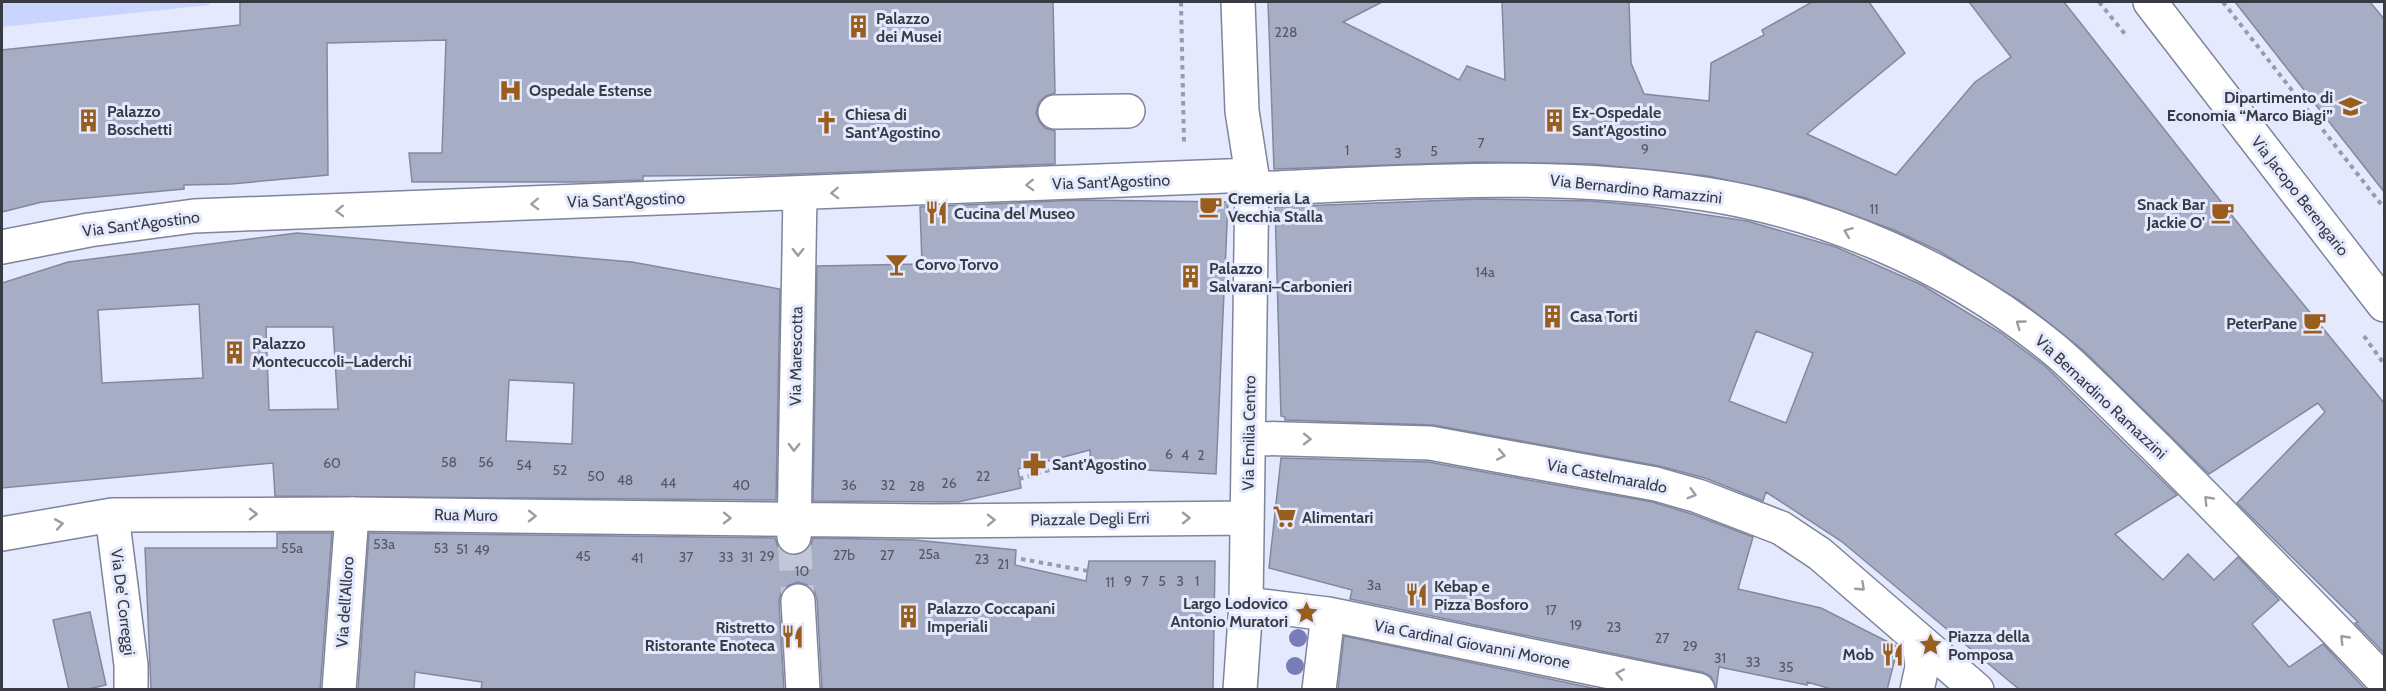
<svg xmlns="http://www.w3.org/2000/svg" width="2386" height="691" font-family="Cabin,sans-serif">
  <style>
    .green { fill: #cad5fd }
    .building { fill: #a7adc4; stroke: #82899e; stroke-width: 1.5; fill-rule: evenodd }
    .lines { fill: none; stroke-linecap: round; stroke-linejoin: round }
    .minor-tunnel { stroke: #c2c6d8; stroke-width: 33; stroke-dasharray: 33 16; stroke-linecap: butt }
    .minor-casing { stroke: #7e849a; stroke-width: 36 }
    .path { stroke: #979baa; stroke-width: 4; stroke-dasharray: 4.5 4.5; stroke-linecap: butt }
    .minor { stroke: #fff; stroke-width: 33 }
    .tree { fill: #787db7 }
    .oneway { stroke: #9c9da2 }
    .labels { text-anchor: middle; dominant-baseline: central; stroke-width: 6; stroke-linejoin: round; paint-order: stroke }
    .number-label { font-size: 14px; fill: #545864 }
    .poi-label { font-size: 16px; font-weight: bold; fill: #383b44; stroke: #e4e9fd; text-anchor: start }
    .street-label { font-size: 16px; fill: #383b44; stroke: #e4e9fd }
  </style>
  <rect width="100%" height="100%" fill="#e4e9fd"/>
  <path class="green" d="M2,2H209V5L2,27Z"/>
  <path class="building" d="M240,2H1053L1055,93L1046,96L1039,102L1036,113L1039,121L1045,128L1055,131V164L773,175L643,176V180L589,182H412L409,153H442L446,40L327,43L328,175L231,184L184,185V189L42,202L2,212V50L240,25Z
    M1268,2H1382L1343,22L1459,80L1467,66L1505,80L1502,2H1629L1631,63L1644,94L1709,101L1711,63L1764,35L1762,30L1812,2H1869L1905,53L1807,134L1896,175L1975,82L2011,57L1969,2H2064L2267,260L2385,404V654L2355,623L2358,622L2237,503L2325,412L2318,403L2209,474L2083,350L2022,302L1939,251L1894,230L1803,197L1708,176L1593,164L1478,162L1274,169Z
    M2235,2H2370L2385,20V193Z
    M1479,199L1591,201L1647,206L1747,221L1836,247L1922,285L2001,333L2045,366L2177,495L2115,534L2163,580L2188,554L2214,580L2238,557L2279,600L2252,624L2289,667L2323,644L2366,690H2020L1841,541L1766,492L1763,501L1705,478L1659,466L1433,425L1285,420V417L1281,416L1275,207ZM1756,331L1813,353L1786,423L1729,401Z
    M1081,200L1228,202L1216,474L1091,467L1090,450L1018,469L1021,488L958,502L813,501L817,266L922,264L920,207Z
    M297,233L632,262L780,289L776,500L275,496L273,463L2,488V283L68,262ZM199,304L203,378L102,383L98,310ZM266,327H333L338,409L269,410ZM509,380L574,383L572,444L506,441Z
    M1281,458L1428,462L1652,502L1692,514L1753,537L1738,589L1821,608L1898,647L1887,690H1835L1807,682V685L1719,667L1716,690L1711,676L1702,672L1350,599L1352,590L1269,568Z
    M277,533H332L320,690H151L145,548H277Z
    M369,533L775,538L778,547L784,553L794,556L804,553L810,547L813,538L915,540L1016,550L1015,565L1086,581L1089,561H1215L1213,690H822L817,599L814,591L807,585L798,582L787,586L781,593L779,601L784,690H481L482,682L415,672L414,690H358Z
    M90,612L106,685L84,690H69L53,620Z
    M1344,636L1602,690H1338Z"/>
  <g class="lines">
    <path class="minor-tunnel" d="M794,537L798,601"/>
    <defs>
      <path id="minor" d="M1238,2L1242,111L1252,175L1246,604L1240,690
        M2150,2L2384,305
        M1055,112L1128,111
        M1252,189C1404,182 1554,171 1705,194C1829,213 1952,267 2050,346C2069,361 2086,379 2103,395C2141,432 2178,469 2215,507C2271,565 2329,622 2384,681
        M2,247L89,230L194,216L1252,175
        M1249,438L1430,443L1656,484L1698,496L1781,528L1820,554L1977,690
        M112,515L131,665V690
        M2,534L112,515L352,514L932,521L1247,518
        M794,537L800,194
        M798,601L803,690
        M1246,604L1328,614L1698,690
        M339,690L352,514
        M1319,690L1328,614
        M1917,690L1922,667L1919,641"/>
    </defs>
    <use href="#minor" class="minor-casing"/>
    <path class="path" d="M1181,2L1184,142
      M2099,2L2125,34
      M2223,2L2384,208
      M2364,336L2384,364
      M1019,479L1091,458
      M1021,559L1088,571"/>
    <use href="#minor" class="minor"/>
  </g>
  <g class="tree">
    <circle cx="1298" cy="638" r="9"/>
    <circle cx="1295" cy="666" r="9"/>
  </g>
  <defs><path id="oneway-chevron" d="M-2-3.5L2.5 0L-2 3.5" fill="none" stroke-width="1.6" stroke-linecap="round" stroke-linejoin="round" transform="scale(1.5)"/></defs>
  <g class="oneway">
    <use href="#oneway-chevron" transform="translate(1030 185) rotate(178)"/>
    <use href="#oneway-chevron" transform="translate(835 193) rotate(178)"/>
    <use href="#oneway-chevron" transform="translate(535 204) rotate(178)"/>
    <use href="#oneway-chevron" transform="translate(340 211) rotate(178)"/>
    <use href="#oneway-chevron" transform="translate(1848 232) rotate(-159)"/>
    <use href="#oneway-chevron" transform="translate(798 252) rotate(91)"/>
    <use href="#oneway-chevron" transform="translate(2020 324) rotate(-144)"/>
    <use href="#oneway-chevron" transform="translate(1307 439) rotate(1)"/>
    <use href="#oneway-chevron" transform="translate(794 447) rotate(91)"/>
    <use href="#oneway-chevron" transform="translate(1501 455) rotate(11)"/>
    <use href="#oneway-chevron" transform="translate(1692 494) rotate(16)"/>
    <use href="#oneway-chevron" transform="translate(2208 500) rotate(-134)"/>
    <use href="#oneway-chevron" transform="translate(253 514)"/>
    <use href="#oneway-chevron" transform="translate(532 516) rotate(1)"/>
    <use href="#oneway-chevron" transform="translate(727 518) rotate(1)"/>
    <use href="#oneway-chevron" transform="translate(1186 518) rotate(-1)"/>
    <use href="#oneway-chevron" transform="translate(991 520) rotate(-1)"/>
    <use href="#oneway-chevron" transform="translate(59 524) rotate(-10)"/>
    <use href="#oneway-chevron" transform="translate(1861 587) rotate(43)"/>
    <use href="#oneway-chevron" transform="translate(2344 639) rotate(-134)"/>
    <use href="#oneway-chevron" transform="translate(1620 674) rotate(-169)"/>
  </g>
  <defs>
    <symbol id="building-bare" viewBox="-9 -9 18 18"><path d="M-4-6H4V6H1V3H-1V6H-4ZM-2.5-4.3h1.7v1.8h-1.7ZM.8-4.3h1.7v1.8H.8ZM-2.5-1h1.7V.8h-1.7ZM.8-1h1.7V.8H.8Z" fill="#995e1e" stroke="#e4e9fd" stroke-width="2.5" paint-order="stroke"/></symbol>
    <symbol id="hospital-bare" viewBox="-9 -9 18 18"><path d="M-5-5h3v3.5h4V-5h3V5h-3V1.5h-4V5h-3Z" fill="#995e1e" stroke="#e4e9fd" stroke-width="2.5" paint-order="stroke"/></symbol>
    <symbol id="university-bare" viewBox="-9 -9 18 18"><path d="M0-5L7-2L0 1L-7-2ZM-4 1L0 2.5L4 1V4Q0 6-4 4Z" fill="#995e1e" stroke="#e4e9fd" stroke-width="2.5" paint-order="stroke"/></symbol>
    <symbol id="church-bare" viewBox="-9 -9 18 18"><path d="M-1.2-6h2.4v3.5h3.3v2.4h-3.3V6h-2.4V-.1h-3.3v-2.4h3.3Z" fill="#995e1e" stroke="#e4e9fd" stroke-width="2.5" paint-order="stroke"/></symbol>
    <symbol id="cafe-bare" viewBox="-9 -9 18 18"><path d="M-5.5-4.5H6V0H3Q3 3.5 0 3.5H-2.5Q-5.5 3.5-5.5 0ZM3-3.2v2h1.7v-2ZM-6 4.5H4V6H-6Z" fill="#995e1e" stroke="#e4e9fd" stroke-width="2.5" paint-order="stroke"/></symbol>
    <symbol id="restaurant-bare" viewBox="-9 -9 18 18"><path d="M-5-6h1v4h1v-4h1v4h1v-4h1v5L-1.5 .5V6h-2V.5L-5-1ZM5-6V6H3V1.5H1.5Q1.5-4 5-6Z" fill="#995e1e" stroke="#e4e9fd" stroke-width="2.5" paint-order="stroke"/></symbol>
    <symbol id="bar-bare" viewBox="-9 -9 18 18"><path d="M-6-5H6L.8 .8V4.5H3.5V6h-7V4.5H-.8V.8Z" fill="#995e1e" stroke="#e4e9fd" stroke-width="2.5" paint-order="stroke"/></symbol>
    <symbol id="pharmacy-bare" viewBox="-9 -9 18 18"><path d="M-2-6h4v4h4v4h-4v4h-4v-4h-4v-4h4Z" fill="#995e1e" stroke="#e4e9fd" stroke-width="2.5" paint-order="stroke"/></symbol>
    <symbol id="supermarket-bare" viewBox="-9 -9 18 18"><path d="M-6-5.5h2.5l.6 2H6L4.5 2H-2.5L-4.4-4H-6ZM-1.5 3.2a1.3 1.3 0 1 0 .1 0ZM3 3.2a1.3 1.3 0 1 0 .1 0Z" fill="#995e1e" stroke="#e4e9fd" stroke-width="2.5" paint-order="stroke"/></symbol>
    <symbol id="sight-bare" viewBox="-9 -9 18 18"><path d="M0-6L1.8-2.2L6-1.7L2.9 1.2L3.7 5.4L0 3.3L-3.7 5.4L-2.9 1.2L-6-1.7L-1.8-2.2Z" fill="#995e1e" stroke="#e4e9fd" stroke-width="2.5" paint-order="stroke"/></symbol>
  </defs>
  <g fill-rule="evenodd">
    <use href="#building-bare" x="842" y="10" width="33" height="33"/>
    <use href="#hospital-bare" x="494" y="74" width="33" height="33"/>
    <use href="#university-bare" x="2334" y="90" width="33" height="33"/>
    <use href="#building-bare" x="72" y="104" width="33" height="33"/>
    <use href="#building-bare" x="1538" y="104" width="33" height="33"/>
    <use href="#church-bare" x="810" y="106" width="33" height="33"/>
    <use href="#cafe-bare" x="1194" y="190" width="33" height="33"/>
    <use href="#restaurant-bare" x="920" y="196" width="33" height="33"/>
    <use href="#cafe-bare" x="2206" y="196" width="33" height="33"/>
    <use href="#bar-bare" x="880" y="248" width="33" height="33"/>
    <use href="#building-bare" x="1174" y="260" width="33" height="33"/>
    <use href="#building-bare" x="1536" y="300" width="33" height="33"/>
    <use href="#cafe-bare" x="2298" y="306" width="33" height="33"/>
    <use href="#building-bare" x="218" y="336" width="33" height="33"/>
    <use href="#pharmacy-bare" x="1018" y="448" width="33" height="33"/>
    <use href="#supermarket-bare" x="1268" y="500" width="33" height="33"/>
    <use href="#restaurant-bare" x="1400" y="578" width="33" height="33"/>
    <use href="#sight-bare" x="1290" y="596" width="33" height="33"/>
    <use href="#building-bare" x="892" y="600" width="33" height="33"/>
    <use href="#restaurant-bare" x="776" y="620" width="33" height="33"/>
    <use href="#sight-bare" x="1914" y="628" width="33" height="33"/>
    <use href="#restaurant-bare" x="1876" y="638" width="33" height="33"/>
  </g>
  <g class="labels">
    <g class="number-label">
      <text x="1286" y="32">228</text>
      <text x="1481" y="143">7</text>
      <text x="1645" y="149">9</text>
      <text x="1347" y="150">1</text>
      <text x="1434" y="151">5</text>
      <text x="1398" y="153">3</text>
      <text x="1874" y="209">11</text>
      <text x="1485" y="272">14a</text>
      <text x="1169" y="454">6</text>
      <text x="1185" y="455">4</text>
      <text x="1201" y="455">2</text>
      <text x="449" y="462">58</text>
      <text x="486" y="462">56</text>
      <text x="332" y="463">60</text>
      <text x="524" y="465">54</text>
      <text x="560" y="470">52</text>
      <text x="596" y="476">50</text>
      <text x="983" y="476">22</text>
      <text x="625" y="480">48</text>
      <text x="668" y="483">44</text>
      <text x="949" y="483">26</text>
      <text x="741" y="485">40</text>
      <text x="849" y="485">36</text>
      <text x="888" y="485">32</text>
      <text x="917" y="486">28</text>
      <text x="384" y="544">53a</text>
      <text x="292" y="548">55a</text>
      <text x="441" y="548">53</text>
      <text x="462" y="549">51</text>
      <text x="482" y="550">49</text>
      <text x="929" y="554">25a</text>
      <text x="844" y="555">27b</text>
      <text x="887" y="555">27</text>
      <text x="583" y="556">45</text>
      <text x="767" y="556">29</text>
      <text x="686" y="557">37</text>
      <text x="726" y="557">33</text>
      <text x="747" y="557">31</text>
      <text x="637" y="558">41</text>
      <text x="982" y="559">23</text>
      <text x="1003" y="564">21</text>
      <text x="802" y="571">10</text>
      <text x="1128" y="581">9</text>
      <text x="1145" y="581">7</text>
      <text x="1162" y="581">5</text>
      <text x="1180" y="581">3</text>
      <text x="1197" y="581">1</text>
      <text x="1110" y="582">11</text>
      <text x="1374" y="585">3a</text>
      <text x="1551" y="610">17</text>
      <text x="1576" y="625">19</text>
      <text x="1614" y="627">23</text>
      <text x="1662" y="638">27</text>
      <text x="1690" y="646">29</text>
      <text x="1720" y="658">31</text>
      <text x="1753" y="662">33</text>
      <text x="1786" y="667">35</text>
    </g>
    <g class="poi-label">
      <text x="876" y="18">Palazzo<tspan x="876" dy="18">dei Musei</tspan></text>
      <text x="529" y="90">Ospedale Estense</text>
      <text x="2333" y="97" text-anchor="end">Dipartimento di<tspan x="2333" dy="18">Economia “Marco Biagi”</tspan></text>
      <text x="107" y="111">Palazzo<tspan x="107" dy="18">Boschetti</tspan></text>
      <text x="1572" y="112">Ex-Ospedale<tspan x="1572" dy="18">Sant'Agostino</tspan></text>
      <text x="845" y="114">Chiesa di<tspan x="845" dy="18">Sant’Agostino</tspan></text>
      <text x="1228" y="198">Cremeria La<tspan x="1228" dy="18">Vecchia Stalla</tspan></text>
      <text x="2205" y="204" text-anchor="end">Snack Bar<tspan x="2205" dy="18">Jackie O'</tspan></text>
      <text x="954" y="213">Cucina del Museo</text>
      <text x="915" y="264">Corvo Torvo</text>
      <text x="1209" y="268">Palazzo<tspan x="1209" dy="18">Salvarani–Carbonieri</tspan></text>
      <text x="1570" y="316">Casa Torti</text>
      <text x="2297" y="323" text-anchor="end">PeterPane</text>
      <text x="252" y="343">Palazzo<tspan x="252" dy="18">Montecuccoli–Laderchi</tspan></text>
      <text x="1052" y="464">Sant'Agostino</text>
      <text x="1302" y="517">Alimentari</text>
      <text x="1434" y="586">Kebap e<tspan x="1434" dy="18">Pizza Bosforo</tspan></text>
      <text x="1288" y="603" text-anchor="end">Largo Lodovico<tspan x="1288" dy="18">Antonio Muratori</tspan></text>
      <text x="927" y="608">Palazzo Coccapani<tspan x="927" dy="18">Imperiali</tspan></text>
      <text x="775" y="627" text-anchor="end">Ristretto<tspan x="775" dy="18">Ristorante Enoteca</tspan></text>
      <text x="1948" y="636">Piazza della<tspan x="1948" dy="18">Pomposa</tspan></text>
      <text x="1874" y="654" text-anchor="end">Mob</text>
    </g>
    <g class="street-label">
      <text transform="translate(1111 182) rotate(-2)">Via Sant'Agostino</text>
      <text transform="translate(1636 189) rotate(6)">Via Bernardino Ramazzini</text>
      <text transform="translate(2300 196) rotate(52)">Via Jacopo Berengario</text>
      <text transform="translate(626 200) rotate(-2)">Via Sant'Agostino</text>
      <text transform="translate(141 224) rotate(-7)">Via Sant'Agostino</text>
      <text transform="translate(796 356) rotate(-89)">Via Marescotta</text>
      <text transform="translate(2101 397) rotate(43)">Via Bernardino Ramazzini</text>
      <text transform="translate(1249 433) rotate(-89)">Via Emilia Centro</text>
      <text transform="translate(1607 476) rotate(11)">Via Castelmaraldo</text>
      <text transform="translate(466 515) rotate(1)">Rua Muro</text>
      <text transform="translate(1090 519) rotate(-1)">Piazzale Degli Erri</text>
      <text transform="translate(123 602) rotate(83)">Via De' Correggi</text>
      <text transform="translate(345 602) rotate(-86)">Via dell’Alloro</text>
      <text transform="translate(1472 644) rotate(11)">Via Cardinal Giovanni Morone</text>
    </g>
  </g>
  <rect width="2386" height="691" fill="none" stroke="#383b44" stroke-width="6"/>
</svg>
